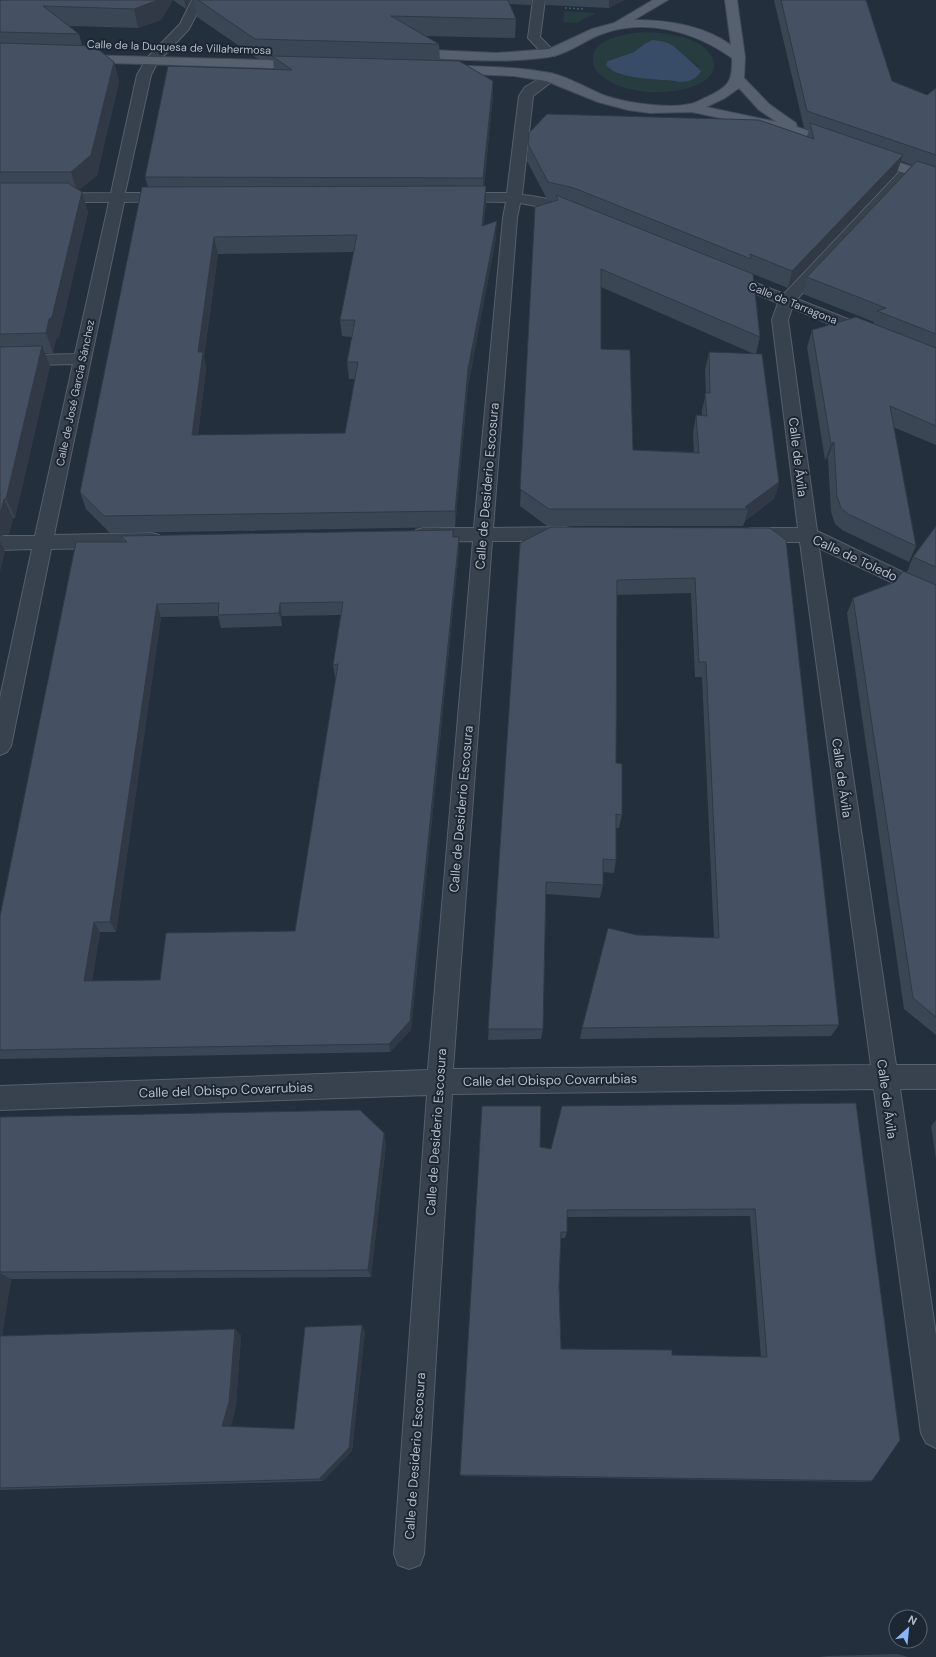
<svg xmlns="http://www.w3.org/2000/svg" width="936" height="1657" font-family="'DM Sans',sans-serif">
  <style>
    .green { fill: #263c3f; fill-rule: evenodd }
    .water { fill: #394c67 }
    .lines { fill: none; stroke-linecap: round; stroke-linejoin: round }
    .minor-casing { stroke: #565f6c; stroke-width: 2 }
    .major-casing { stroke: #414a57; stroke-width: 2 }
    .path { stroke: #44595c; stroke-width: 1.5; stroke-dasharray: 2 2; stroke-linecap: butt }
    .minor { fill: #38414e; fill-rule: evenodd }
    .major { fill: #56606e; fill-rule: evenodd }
    .wall { fill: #3b4654; fill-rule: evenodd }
    .shaded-wall { fill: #303945 }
    .building { fill: #455162; stroke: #303945; fill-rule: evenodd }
    .labels { text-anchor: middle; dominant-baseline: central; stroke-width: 4; stroke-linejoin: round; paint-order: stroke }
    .far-street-label { font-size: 11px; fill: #b4bcc9; stroke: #1d2633 }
    .street-label { font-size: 13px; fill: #b4bcc9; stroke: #1d2633 }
  </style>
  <rect width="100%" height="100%" fill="#242f3e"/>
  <path class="green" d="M564,11L596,13L576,23L563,22Z
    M643,32C666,33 700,35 712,57C714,62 715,67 713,71C708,81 697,85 688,88C664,95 633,94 611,82C604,78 594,71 593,63C589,38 626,34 643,32ZM649,41L676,49L699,67L680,82L630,76L614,71L608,61L634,52Z"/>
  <path class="water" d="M653,40C660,41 667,42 672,45C675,47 700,69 701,71C697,79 688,82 680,82C660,78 619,81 606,65L608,61L634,52L646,43Z"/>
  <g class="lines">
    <defs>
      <path id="minor" d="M192,0H204L189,29L157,63L151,75L125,193H171L176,194L178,197L176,200L171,201L124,202L54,535L152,533L159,535L161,540L159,545L152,547L51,549L11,746L7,752L0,755V698L32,549L0,550V536H35L73,364L0,366V356L75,354L109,202H0V194L111,193L137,75L147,58L180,24Z
        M533,0H545L540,37L556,53L555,56H545L528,38Z
        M549,73L554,74L556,77L554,80L533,96L522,195C535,196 574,202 581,213L579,216L574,217L541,207L520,203L517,218L493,528L566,527L573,529L575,534L573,539L566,541H492L453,1069L871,1065L800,542H751L744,540L742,535L744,530L751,528H798L772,320L778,303L721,279L718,276L721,273H731L784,294L904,167H914L916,170L914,173L797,299L873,329L875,333L873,337L867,338L861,337L792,308L788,320L817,531L936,588V603L819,548L896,1065H936V1089H900L936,1335V1448L926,1443L921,1433L874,1089L452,1094L424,1554L420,1565L409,1569L398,1565L394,1554L427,1095L0,1110V1086L428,1070L473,541L423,542L416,540L414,535L416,530L423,528H474L503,218L506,202L455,201L450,200L448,197L450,194L455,193H507L519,96L525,87Z"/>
      <path id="major" d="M653,0H668L634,20C667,20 703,25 731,45L725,0H737L745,57L744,78L769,104L796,123L797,127L840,141L842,144L840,147L835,148L794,134L692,112L650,113L628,110L598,102L546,81L514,76L444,73L438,69L444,65C479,67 515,66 550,73C569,77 588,89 606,96C627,103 668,109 690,104C696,103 702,99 707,97C728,87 733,82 732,58C694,31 644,17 599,35C582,42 568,54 549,57C503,64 455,59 409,57L403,53L409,49L497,53L549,49L592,29L614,23ZM739,88L759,110L777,122L706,107L725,98Z
        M82,55L303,61L309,65L303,69L77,62L76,59L77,56Z
        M871,153L936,175V184L866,160L864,157L866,154Z"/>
    </defs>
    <use href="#minor" class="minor-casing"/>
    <use href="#major" class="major-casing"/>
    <path class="path" d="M565,8L584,9"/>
    <use href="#minor" class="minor"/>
    <use href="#major" class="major"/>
  </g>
  <path class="wall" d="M0,0H191L186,9L173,0L161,20L138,28L69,26L79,34L82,45L114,62L119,82L97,175L79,190L88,212L59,337L56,339L53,353H45L50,366L15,518H13L9,534L0,536Z
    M194,0H532L531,5L509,4L516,19L515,38L426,36L439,44L440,61L493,81V95L484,186L486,203L483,225L496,238L468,386L455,527L110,533L86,509L80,492L148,187L145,177L274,69L273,59H258L197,17ZM354,252L340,320L342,336L352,337L347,362L349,379H355L345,433L198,435L206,369L204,357L218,254Z
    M545,0H624L609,8L546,5Z
    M774,0H866L892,81L927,95L936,88V445L893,427L916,546L909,562L842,530L835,524L831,512L828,458L825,460L807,347L812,330L873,324L874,322L803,294L807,277L912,165L901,161L897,172L788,288L748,272L760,337L756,354L779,482L774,499L745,521L743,526H547L520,506L535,207L554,201L547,199L527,161L528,144L807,136L809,130L804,128ZM601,287L754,354L709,352L705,370L706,393L702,410V416L696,415L693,433L694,452L633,450L601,349Z
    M936,526V1035L904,1009L847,613L853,598L895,582L907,572L913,557Z
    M770,528L839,1025L831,1036L580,1039L582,1028L637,935L714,938L702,677H695L691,593L617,595L616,763L622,815L619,828H616V860L614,873L603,872V885L600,898L546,894L543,1029L541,1039L488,1040L520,543Z
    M453,530V537L459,550L411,1030L390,1052L0,1059V916L123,542L121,536ZM341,615L333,665L335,677H336L295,931L160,980L92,981L100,932H116L161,617L218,616L221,628L282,626V616Z
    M856,1103L872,1481L863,1482L461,1476L460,1475L540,1147L551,1149ZM750,1216L761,1357L672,1355L561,1349L559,1286L561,1238H565L567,1232V1217Z
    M0,1117L384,1133L386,1144L371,1277L11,1279L2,1336L241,1335L236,1406L230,1427L294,1429L365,1331L352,1451L323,1481L0,1490Z
    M936,1120V1159L931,1126Z
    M897,1654L908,1657H819L828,1656Z"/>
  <path class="shaded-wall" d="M158,0H173L161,20L138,28L134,9Z
    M184,0H191L186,9Z
    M609,0H624L609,8Z
    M114,62L119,82L97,175L77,192L71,172Z
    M493,81V95L483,192V178Z
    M903,155L897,172L788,288L792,271Z
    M486,186V203L482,243V226Z
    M82,192L88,212L59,337L56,339L53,353L46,333Z
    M497,221L496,238L468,386L455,527V511L468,369Z
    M214,237L218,254L204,357L206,369L196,452L192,435L198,352Z
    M42,346L50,366L15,518L6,499Z
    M834,442L828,458L825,460L831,444Z
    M779,482L774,499L745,521L748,509L745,507Z
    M4,499L13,518L9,534L0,536V515Z
    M459,537V550L411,1030L390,1052L389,1044Z
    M0,541L5,551L0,572Z
    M280,603L282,616V626L279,613Z
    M157,604L161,617L116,932L110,922Z
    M94,922L100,932L90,991L84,981Z
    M384,1133L386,1144L371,1277L368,1270Z
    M0,1273L11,1279L1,1343L0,1342Z
    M362,1325L365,1331L352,1451L323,1481L319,1479Z
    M235,1329L241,1335L236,1406L230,1430L222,1426Z"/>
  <path class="building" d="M0,0H158L134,9L43,6L79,34L0,32Z
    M198,0H508L516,19L391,16L439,44L255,39Z
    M781,0H866L892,81L927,95L936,88V155L807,111Z
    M0,43L94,46L114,62L91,155L71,172H0Z
    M272,56L459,61L493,81L483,178L145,177L168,66L292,70Z
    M547,114L759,120L814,139L810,123L903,155L792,271L750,254L751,259L574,188L548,182L528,144L529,133Z
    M917,161L936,167V334L877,311L886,308L807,277Z
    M0,183H68L82,192L52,317L49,319L46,333L0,334Z
    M486,186L482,226L497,221L468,369L455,511L104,516L80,492L142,187ZM357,235L340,320H355L347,362H358L345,433L192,435L203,352H198L214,237Z
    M556,195L753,274L760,337L601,269V349L630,350L633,450L699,453L696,415L707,416L705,393H710L709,352L762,354L779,482L745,507L748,509H549L520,489L535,207L558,200Z
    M856,317L936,348V426L890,406L916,546L848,514L841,508L837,496L834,442L831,444L812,330Z
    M42,346L6,499H4L0,515V347Z
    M936,526V567L913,557Z
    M551,527L770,528L786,540L839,1025L582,1028L608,928L637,935L719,938L706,662H699L695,578L617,580L616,763L622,764V815L616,814V860L603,859V885L546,882L543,1029H488L520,543Z
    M453,530V537H459L410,1021L389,1044L0,1050V916L76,542H127L121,536ZM343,602L333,665L338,664L295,931L166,933L160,980L84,981L94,922H110L157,604L219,603L218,615L279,613L280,603Z
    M903,571L936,585V1017L913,998L853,598L895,582Z
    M856,1103L900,1440L872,1481L460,1475L482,1106H541L540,1147L551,1149L562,1106ZM755,1209L767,1357L672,1355V1350L561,1349L559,1286L561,1232H567V1210Z
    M360,1110L384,1133L368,1270L0,1272V1117Z
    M362,1325L349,1448L319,1479L0,1488V1336L235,1329L229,1402L222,1426L294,1429L305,1327Z"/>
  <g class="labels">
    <g class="far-street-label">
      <text transform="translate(179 47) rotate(2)">Calle de la Duquesa de Villahermosa</text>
      <text transform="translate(793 303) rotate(22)">Calle de Tarragona</text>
      <text transform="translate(75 393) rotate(-78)">Calle de José García Sánchez</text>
    </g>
    <g class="street-label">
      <text transform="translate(798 457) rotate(83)">Calle de Ávila</text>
      <text transform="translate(487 486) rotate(-85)">Calle de Desiderio Escosura</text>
      <text transform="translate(855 558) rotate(25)">Calle de Toledo</text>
      <text transform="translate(842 778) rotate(82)">Calle de Ávila</text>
      <text transform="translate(461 809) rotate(-85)">Calle de Desiderio Escosura</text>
      <text transform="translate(550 1080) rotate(-1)">Calle del Obispo Covarrubias</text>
      <text transform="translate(226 1090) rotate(-2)">Calle del Obispo Covarrubias</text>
      <text transform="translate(887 1099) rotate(82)">Calle de Ávila</text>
      <text transform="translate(436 1132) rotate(-86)">Calle de Desiderio Escosura</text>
      <text transform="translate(415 1456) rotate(-86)">Calle de Desiderio Escosura</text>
    </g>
  </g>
  <g transform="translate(908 1629) rotate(27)"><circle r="19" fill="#1d2633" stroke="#59626f"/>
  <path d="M0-3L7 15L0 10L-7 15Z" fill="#8ab4f8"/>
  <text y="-6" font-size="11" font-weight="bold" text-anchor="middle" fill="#b4bcc9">N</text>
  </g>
</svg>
